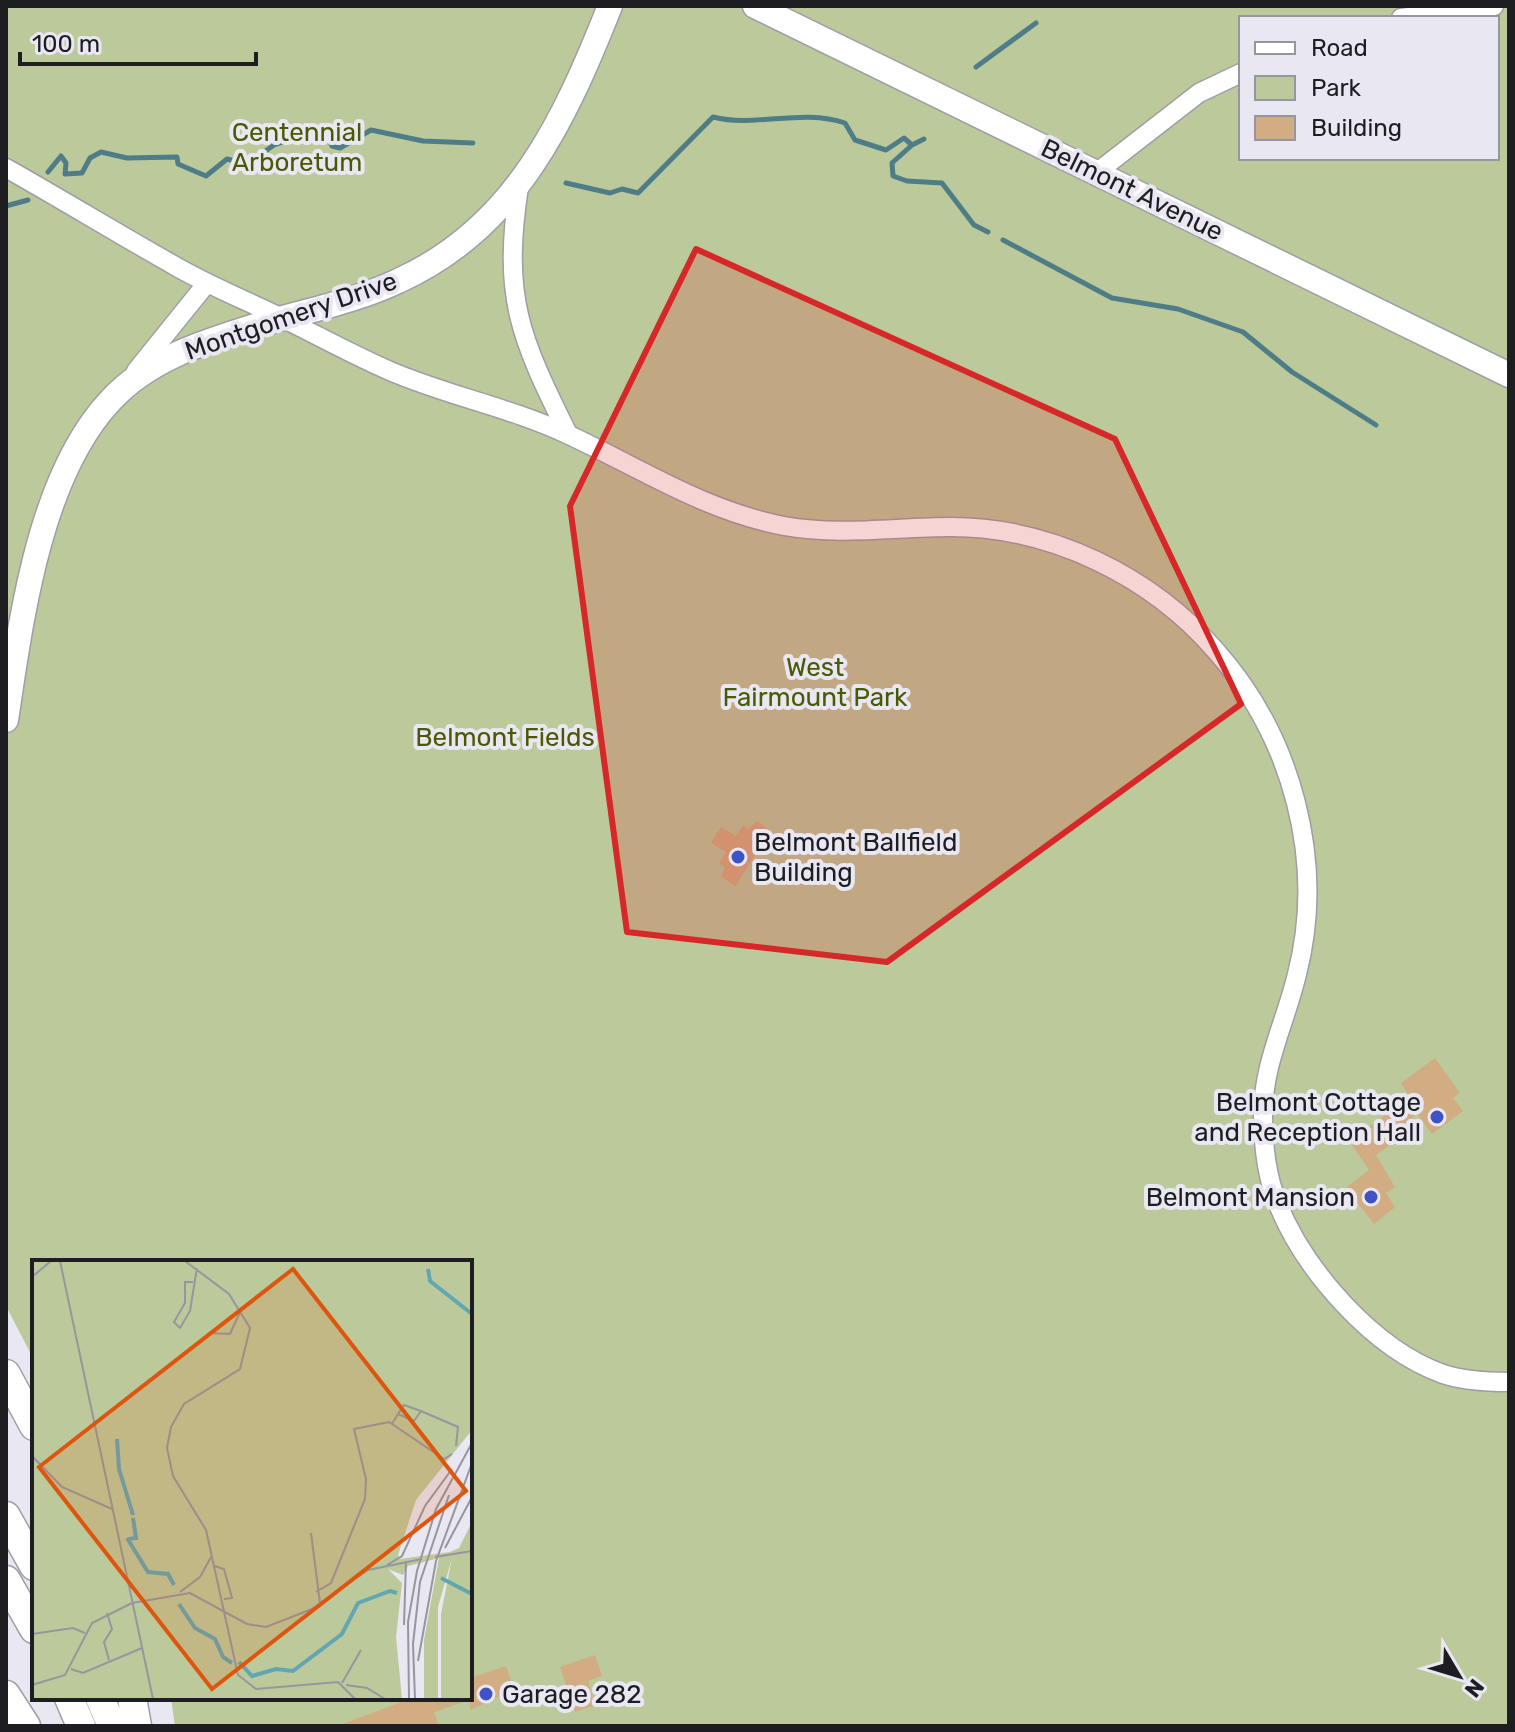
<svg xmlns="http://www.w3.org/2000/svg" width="1515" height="1732" font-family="Rubik,sans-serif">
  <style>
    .green { fill: #bcc99a; fill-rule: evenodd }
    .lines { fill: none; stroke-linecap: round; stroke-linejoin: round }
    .stream { stroke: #4e7d88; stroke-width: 5 }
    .building { fill: #d2ac82 }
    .minor-casing { stroke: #9f9ea8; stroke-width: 21 }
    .major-casing { stroke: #9f9ea8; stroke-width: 27 }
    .highway-casing { stroke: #9f9ea8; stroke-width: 31 }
    .minor { stroke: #fff; stroke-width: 18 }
    .major { stroke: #fff; stroke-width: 24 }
    .highway { stroke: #fff; stroke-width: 28 }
    .marked { fill: #d62828; fill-opacity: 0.2; stroke: #d62828; stroke-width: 6; stroke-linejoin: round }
    .poi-dot { fill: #3f53c6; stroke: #e8e7f2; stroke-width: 3 }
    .labels { text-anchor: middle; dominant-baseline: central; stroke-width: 8; stroke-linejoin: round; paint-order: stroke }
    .park-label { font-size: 26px; fill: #4a5903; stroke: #e8e7f2 }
    .street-label { font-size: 26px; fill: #1e1d21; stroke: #e8e7f2 }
    .poi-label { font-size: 26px; fill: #1e1d21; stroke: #e8e7f2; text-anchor: start }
    .inset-river { fill: none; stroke: #62a6b4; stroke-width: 4 }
    .inset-road { fill: none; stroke: #97969e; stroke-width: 2 }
    .view { fill: #de560d; fill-opacity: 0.15; stroke: #de560d; stroke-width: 4 }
    .inset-edge { fill: none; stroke: #1e1d21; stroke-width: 4 }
  </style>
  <rect width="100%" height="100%" fill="#e8e7f2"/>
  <path class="green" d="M6,6H1509V1726H175L171,1698H470V1262H34V1360L6,1306ZM1241,18H1497V158H1241Z"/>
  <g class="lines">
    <path class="stream" d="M976,67L1036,23
      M912,145L892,163L893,176L907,181L942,183L974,225L988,232
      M48,172L61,156L66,163L65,174L82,173L90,158L101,152L127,158L177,157L178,164L206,176L227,159L247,164L274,145L319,130L326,133L332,146L340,148L371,130L423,141L473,143
      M566,183L610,193L622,189L638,193L713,117C756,128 801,108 845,123L855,140L886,150L904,138L912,145L924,139
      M6,206L28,200
      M1003,240L1112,298L1178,309L1243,332L1292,372L1376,425"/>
  </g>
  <path class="building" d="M756,821L770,830L736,886L721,877L725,867L719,863L726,852L711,843L721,827L736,836L743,825L749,829Z
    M1435,1058L1460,1093L1453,1098L1463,1111L1432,1134L1417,1114L1384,1138L1390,1145L1376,1155L1395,1187L1386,1193L1395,1207L1374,1224L1346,1188L1369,1170L1352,1145L1373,1130L1370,1126L1387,1114L1384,1111L1408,1094L1401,1083Z
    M595,1655L602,1676L588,1681L595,1705L575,1712L560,1667Z
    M506,1666L514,1690L470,1710V1678Z
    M412,1698L469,1700L434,1712L439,1726H337Z"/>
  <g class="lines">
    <defs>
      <path id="minor" d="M1401,18L1494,6
        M6,168C61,199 115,232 170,263C205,284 243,299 280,317C317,335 353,355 390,371C448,396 512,408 569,435C640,468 705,511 784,526C840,536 895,527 951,527C1051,527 1151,576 1216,651C1292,737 1326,861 1297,974C1286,1021 1263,1064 1263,1114C1263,1144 1266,1174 1277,1202C1304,1270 1373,1349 1443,1374C1464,1381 1487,1382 1509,1382
        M1096,173L1199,93L1241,73
        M519,187C502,298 520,337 568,434
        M136,371L207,283"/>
      <path id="major" d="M755,6L1509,375
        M6,720C21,620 39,477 110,401C150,357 210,340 265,323C310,310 356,301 398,281C516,228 565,119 610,6"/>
      <path id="highway" d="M6,1374L34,1426
        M6,1516L34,1566
        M6,1580L34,1629
        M6,1695L26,1726
        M69,1698L81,1726
        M100,1698L112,1726
        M132,1698L137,1726"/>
    </defs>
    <use href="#minor" class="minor-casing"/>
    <use href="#major" class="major-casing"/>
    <use href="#highway" class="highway-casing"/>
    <use href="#minor" class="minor"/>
    <use href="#major" class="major"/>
    <use href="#highway" class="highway"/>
  </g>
  <path class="marked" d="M696,249L1115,439L1241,704L887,962L627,932L570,506Z"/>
  <g class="poi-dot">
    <circle cx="738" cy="857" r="8"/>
    <circle cx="1437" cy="1117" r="8"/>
    <circle cx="1371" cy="1197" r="8"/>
    <circle cx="486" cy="1694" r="8"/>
  </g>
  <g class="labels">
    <g class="park-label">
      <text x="297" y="132">Centennial<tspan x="297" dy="30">Arboretum</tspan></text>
      <text x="815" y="667">West<tspan x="815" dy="30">Fairmount Park</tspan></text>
      <text x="505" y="737">Belmont Fields</text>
    </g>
    <g class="street-label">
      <text transform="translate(1132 190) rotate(26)">Belmont Avenue</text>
      <text transform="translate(291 316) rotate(-19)">Montgomery Drive</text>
    </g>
    <g class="poi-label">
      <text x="754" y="842">Belmont Ballfield<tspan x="754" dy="30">Building</tspan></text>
      <text x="1421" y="1102" text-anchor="end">Belmont Cottage<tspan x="1421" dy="30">and Reception Hall</tspan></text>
      <text x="1355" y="1197" text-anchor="end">Belmont Mansion</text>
      <text x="502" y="1694">Garage 282</text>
    </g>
  </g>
  <g transform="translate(32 1260)">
    <rect width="440" height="440" fill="#e8e7f2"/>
    <path d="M0,1H440V170L384,240L366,295L368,299L418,292L427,288L440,262V439H409V354L420,298L406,347V439H392V380L407,298L376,306L371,315L356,309L370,323L364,377L370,439H0Z" fill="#bcc99a"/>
    <path class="inset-river" d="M396,9L398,21L440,54M85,179L87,209L101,255M95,278L116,312L136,314L142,325M97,279L104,278L101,258M409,318L440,334M147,344L163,368L183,379L191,397L200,403M207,402L220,416L244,409L261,411L310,374L326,343L358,331L365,333"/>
    <path class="inset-road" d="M28,1L121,439M153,1L197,34L218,68L208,109L152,144L139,167L135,188L141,216L174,270L206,415L224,429L306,422L323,439M0,17L19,1M161,22H153V43L142,62L148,68L158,51L165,8M177,73L198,74L209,50M389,151L426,167L424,186M360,164L366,154L372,145L389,151L382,161L366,154M0,196L30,227L80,249M279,273L288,343M413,288L440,237M403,297L440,291M355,305L370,296L393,246L420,209M182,306L192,309L200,338L192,339M148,332L168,317L179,297M284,332L299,323L333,239L334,219L322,169L357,162L412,199L420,194M100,343L158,333L215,364L234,367L280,349L336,310L390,299M75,353L80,369L72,382L77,400M372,365L374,301M0,374L41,368L53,373M386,401L404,301L440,203M39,409L51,413L110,388M310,423L329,390M0,425L33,415L60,363L100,343M314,425L335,428L353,439M377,439L376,362L385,311L404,249L440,183M383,439L381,384L388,322L417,235"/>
    <path class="view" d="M261,9L434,231L180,429L7,207Z"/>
    <rect width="440" height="440" class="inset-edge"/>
  </g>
  <rect width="1515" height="1732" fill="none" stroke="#1e1d21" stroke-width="16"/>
  <rect x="1239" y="16" width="260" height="144" fill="#e8e7f2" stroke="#97969e" stroke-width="2"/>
  <rect x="1255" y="42" width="40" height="12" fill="#ffffff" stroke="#97969e" stroke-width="2"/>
  <text x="1311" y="56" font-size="24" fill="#1e1d21">Road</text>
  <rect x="1255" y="76" width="40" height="24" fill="#bcc99a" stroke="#97969e" stroke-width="2"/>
  <text x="1311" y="96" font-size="24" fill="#1e1d21">Park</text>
  <rect x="1255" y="116" width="40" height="24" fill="#d2ac82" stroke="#97969e" stroke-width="2"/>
  <text x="1311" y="136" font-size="24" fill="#1e1d21">Building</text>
  <g transform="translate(1459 1676) rotate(128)" stroke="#e8e7f2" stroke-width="6" paint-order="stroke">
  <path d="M0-6L14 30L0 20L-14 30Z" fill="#1e1d21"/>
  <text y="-12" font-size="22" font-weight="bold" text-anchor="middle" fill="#1e1d21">N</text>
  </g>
  <path d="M20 52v12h236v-12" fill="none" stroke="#1e1d21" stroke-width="4"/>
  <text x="32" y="52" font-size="24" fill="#1e1d21" stroke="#e8e7f2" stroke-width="6" paint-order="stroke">100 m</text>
</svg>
